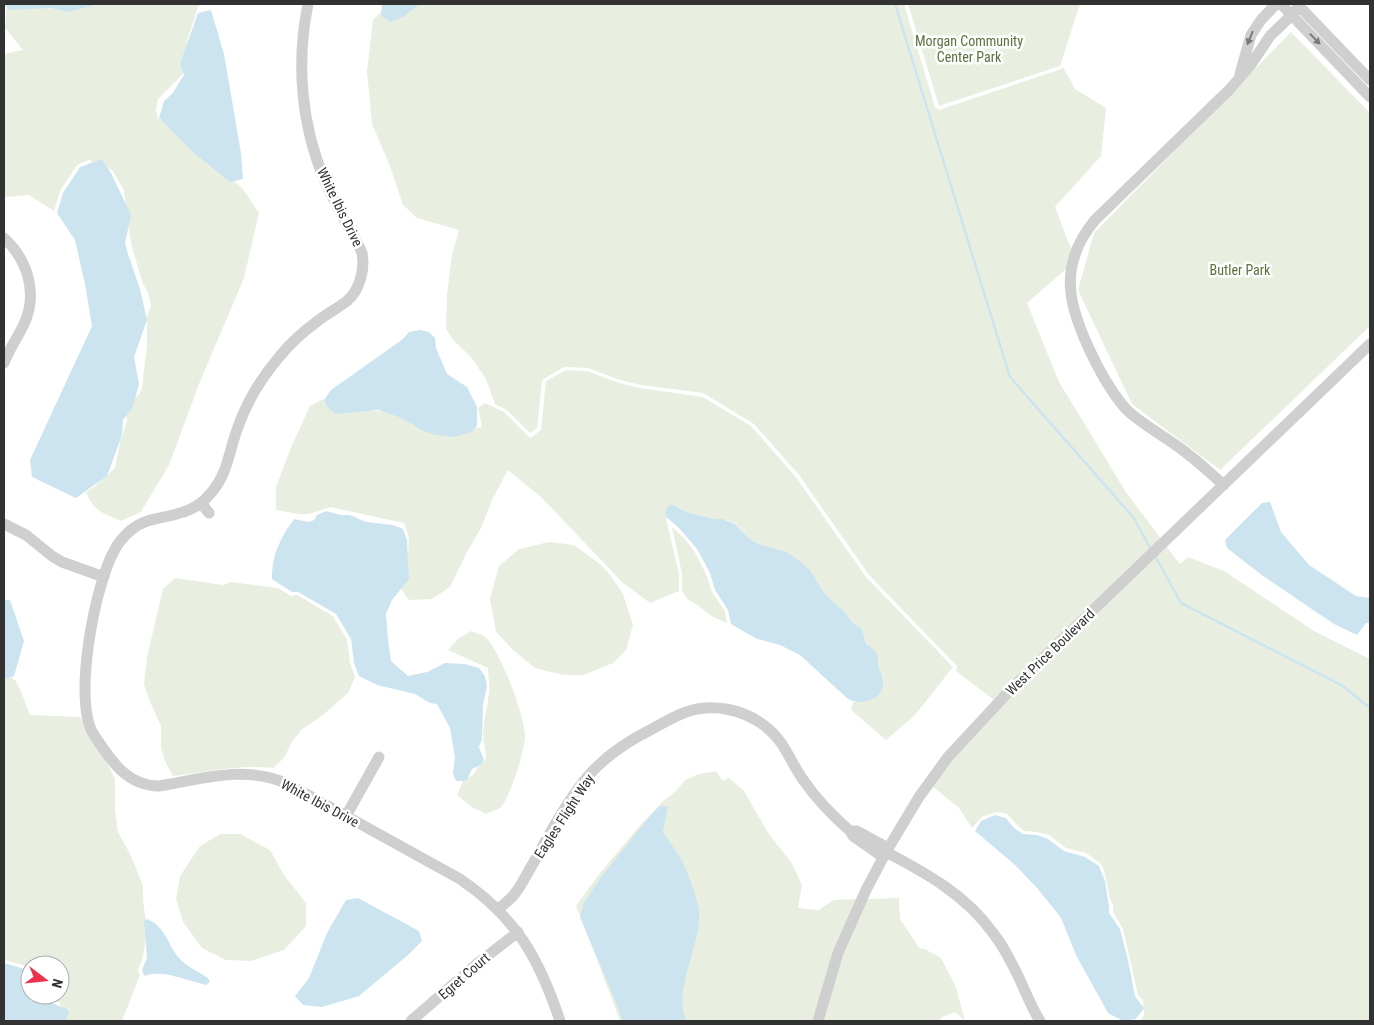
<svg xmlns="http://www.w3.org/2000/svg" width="1374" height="1025" font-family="'Roboto Condensed',sans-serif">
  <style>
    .green { fill: #e9efe0 }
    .water { fill: #cce4ef }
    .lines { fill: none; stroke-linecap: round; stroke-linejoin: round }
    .stream { stroke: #cce4ef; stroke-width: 2.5 }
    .minor { stroke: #cfcfcf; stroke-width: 11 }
    .oneway { fill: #797979 }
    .labels { text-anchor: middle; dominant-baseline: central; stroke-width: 5; stroke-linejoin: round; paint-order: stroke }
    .park-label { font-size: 14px; fill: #59713c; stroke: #fff }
    .street-label { font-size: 14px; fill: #323232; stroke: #fff }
  </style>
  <rect width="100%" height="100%" fill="#fff"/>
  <path class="green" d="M7,4L59,9L87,4H201L198,7L188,38L185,55L187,66L182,75L158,99L156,110L158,118L221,169L243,189L259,213L244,278L199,384L169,465L141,512L121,521C104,514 93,511 86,492L94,487L115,468L120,442L127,421L125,409L139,394L142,388L147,344V317L151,305L148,292L143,284L133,251L129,233L127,212L124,191L113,171L101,163L91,162V159L77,165L60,191L54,211L29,195L4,197V54L23,50L5,28Z
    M415,4H904L935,107L939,110L1061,69L1063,67L1075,89L1106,108L1101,156L1055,207L1069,244L1072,249L1066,269L1027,303L1059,382L1126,492L1161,539L994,700L956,671L957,667L956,665L869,575L799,475L754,424L703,393L641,385L617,379L588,368L564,367L542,380L537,428L530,433L507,410L495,404L486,379L471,357L453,340L446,329L447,295L452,255L459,230L417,218L403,205L390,166L372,124L367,72L373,20L382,11Z
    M908,4H1080L1060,66L939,106Z
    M1291,32L1370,113V326L1220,470L1132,404L1078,290L1094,233Z
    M566,370L587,371L616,382L640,388L703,397L751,426L795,476L866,577L953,667L915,715L886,740L851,710L853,702H856L884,683L883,677L878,667V662L865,640L862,629L853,623L844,611L830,599L822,590L814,576L787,552L759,544L751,540L735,523L723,519H714L687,512L677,506L665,514L679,574V591L650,603L623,583L542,498L508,470L493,498L481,528L468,550L450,587L432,599L409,600L399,586L407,569L409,538L404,523L330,507L309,514H298L276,510V487L292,445L310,406L323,399L333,407L360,411H388L466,430L482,427L478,408L485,403L504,412L530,438L541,430L546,381Z
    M672,527L685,539L694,551L706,574L712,592L725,611L727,623L713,617L693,602L687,599L682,591V574Z
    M549,542L574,545L600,564L611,576L623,594L633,625L626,650L613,663L583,675H563L535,668L513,650L496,632L490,599L499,566L519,549Z
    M1166,546L1180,564L1188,557L1224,571L1314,631L1370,659V1021H1140L1144,1015L1143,1000L1138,995L1123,929L1113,912V905L1110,899L1104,870L1101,864L1086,853L1066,848L1049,835L1037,832L1024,831L1017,825L1007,814L998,812L983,816L972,828L959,808L932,786L952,760L1016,690Z
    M175,578L223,585L231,582L278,588L291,596L297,595L333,616L347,640L350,663L355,677L348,693L323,715L301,730L292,742L284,758L273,768C240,764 206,772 173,776L165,761L161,748V726L150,702L144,684L147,657L163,589Z
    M471,631C475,633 482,634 485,637C500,649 525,717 525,736C526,748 509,800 500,808C497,810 490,812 486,814L470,806L457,795L463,781L473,775L478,767L486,759C486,750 483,741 483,732C484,718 488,705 489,692C490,684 488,676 488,668L448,650L458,639Z
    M11,677L14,680H15L20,689L30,715L80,717L93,735L115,779V809L118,832L130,854L143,885V900L147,931L143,957L138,970L140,975L122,1021H63L64,1013L59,1002L42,995H60V965H30V967L4,960V678Z
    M716,771L723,781L729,778L744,791L768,833L791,862L802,885L798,908L818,910L834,900L857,899L813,1021H620L598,962L576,906L597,877L636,830L661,803L675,792L685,780L699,774Z
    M220,834H240L270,850L284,875L306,903V926L284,950L251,961L226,960L202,948L183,922L176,899L180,876L200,846Z
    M899,898L900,919L920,949L923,948L941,958L956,987L965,1021L955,1012L942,1017L939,1021H823L843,955L867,899Z"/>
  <path class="water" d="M4,4H95L91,6L68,12L51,8L9,10Z
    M382,4H420L403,17L390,22L381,15Z
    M211,10L224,54L241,153L243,179L230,182L194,153L159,118L164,101L172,94L184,75L180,64L198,13Z
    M102,159L111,173L131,215L125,243L128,254L140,289L147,320L134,357L139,384L133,407L123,420L122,435L107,476L76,498L32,477L30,460L92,326L85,284L75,240L57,213L63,193L80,167Z
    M420,330L429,332L435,338L436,348L447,374L467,387L477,407V426L471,432L454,437L436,435L423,431L412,424L399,417L379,410L336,414L328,408L324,400L331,390L403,339L409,332Z
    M1270,502L1281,532L1309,565L1356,596L1370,598V623H1366L1357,635L1334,624L1263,576L1227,548L1225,540L1262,503Z
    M670,505H674L687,512L714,519H723L735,524L751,540L759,544L787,552L797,559L809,569L814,576L822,590L830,599L844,611L853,623L862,629C864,634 864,640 867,644C870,647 873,649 876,652C879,657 877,662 879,668C879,670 881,672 882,675C885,684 883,693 874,698C866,703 856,703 848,699L800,655L780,645L757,639L731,624L728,610L715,590L710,573L697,549L679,528L666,517L665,514L667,508Z
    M326,511L341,515H350L366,522L393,525L403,529L407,540L409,579L392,600L386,614L388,640L391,661L408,676L427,672L445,663L465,664L479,668L485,676L487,686L483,705L482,739L479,747L484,760L481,765L472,769L468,778L465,781H456L453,773L455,757L450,728L437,704L430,703L415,694L377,685L359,676L354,663L351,639L336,614L298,592H292L272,579C272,554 280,539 294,519L309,522L314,520L317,515Z
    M4,600H10L24,641L14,676L4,680Z
    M668,806L663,832C669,842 677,851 682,861C689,876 697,896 699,912C702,942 671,996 687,1021H622L617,1005L580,917L584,903L601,877L651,815L659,807Z
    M995,815L1006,818L1014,828L1023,834L1037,835L1048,839L1064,851L1085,857L1099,866L1105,881L1109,907V913L1120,929L1128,960L1135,996L1144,1008L1136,1019L1123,1021L1108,1013L1076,955L1061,918L1038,889L1014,864L975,831L981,821Z
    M358,898L419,931L422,941L408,955L359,996L322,1007L303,1005L295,996L309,978L327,933L346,900Z
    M147,919C167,928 166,942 179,958C186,966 199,972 208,978L210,982L206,985C187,981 163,969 144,976L142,970L147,958L144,921Z
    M4,963L28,970L30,976V995H38L39,998L67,1009L69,1013L65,1021H4Z"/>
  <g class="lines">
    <path class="stream" d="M895,4L1010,377L1133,517L1151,549
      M1155,556L1181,603L1343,686L1370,708"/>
    <path class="minor" d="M308,4C296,63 301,125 325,181C332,197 341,213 349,229C354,237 359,244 362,253C365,269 360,290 347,301C338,308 328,313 319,320C304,331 291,342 280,356C262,377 247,401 238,427C229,450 228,474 211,493C203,503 192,510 180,513C162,519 145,518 131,530C124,536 118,543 114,551C95,585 72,702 94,735C110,759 126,786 159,786C203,779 247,764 290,785L460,879C516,917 539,958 560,1021
      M1281,4L1370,97
      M1297,4L1370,80
      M1240,74L1251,35L1261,20L1276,4
      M4,238C28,260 38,294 24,324C18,337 9,349 4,363
      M1224,485C1212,475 1201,464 1189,455C1170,439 1145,427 1127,410C1113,395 1103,377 1094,359C1069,309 1056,267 1095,220L1229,90L1250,66L1270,36L1300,7
      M201,503L209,513
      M4,524L26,535L52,556L62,562L104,577
      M346,816L379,757
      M850,831H857L888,848
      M886,852C926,873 966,895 993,933C1000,942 1006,952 1011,962C1022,981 1028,1002 1040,1021
      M499,909L512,897L519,888C540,853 558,814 584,781C602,758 626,742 652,729C663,723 675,716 686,712C713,703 743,709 765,726C785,741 790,762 804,781C817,800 833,816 850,831L853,836L883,857
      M411,1021L478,963L518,932
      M818,1021L838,953L866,890L886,852L919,797L948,757L1013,687L1370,344"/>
  </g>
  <defs><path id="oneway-solid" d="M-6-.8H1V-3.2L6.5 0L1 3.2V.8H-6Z" transform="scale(1.25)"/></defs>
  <g class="oneway">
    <use href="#oneway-solid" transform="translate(1250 38) rotate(112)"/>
    <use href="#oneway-solid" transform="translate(1315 39) rotate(46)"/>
  </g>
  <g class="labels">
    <g class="park-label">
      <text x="969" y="41">Morgan Community<tspan x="969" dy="16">Center Park</tspan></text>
      <text x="1240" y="270">Butler Park</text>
    </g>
    <g class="street-label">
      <text transform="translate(340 207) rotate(64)">White Ibis Drive</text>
      <text transform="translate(1050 652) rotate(-44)">West Price Boulevard</text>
      <text transform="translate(320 803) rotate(28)">White Ibis Drive</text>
      <text transform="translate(564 816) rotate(-57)">Eagles Flight Way</text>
      <text transform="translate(464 976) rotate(-41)">Egret Court</text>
    </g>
  </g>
  <rect width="1374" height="1025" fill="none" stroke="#323232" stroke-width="10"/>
  <g transform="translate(45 980) rotate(106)"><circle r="24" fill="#ffffff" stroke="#adadad"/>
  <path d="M0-4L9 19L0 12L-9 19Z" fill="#ed304c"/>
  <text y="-8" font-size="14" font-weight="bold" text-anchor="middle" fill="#323232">N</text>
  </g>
</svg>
